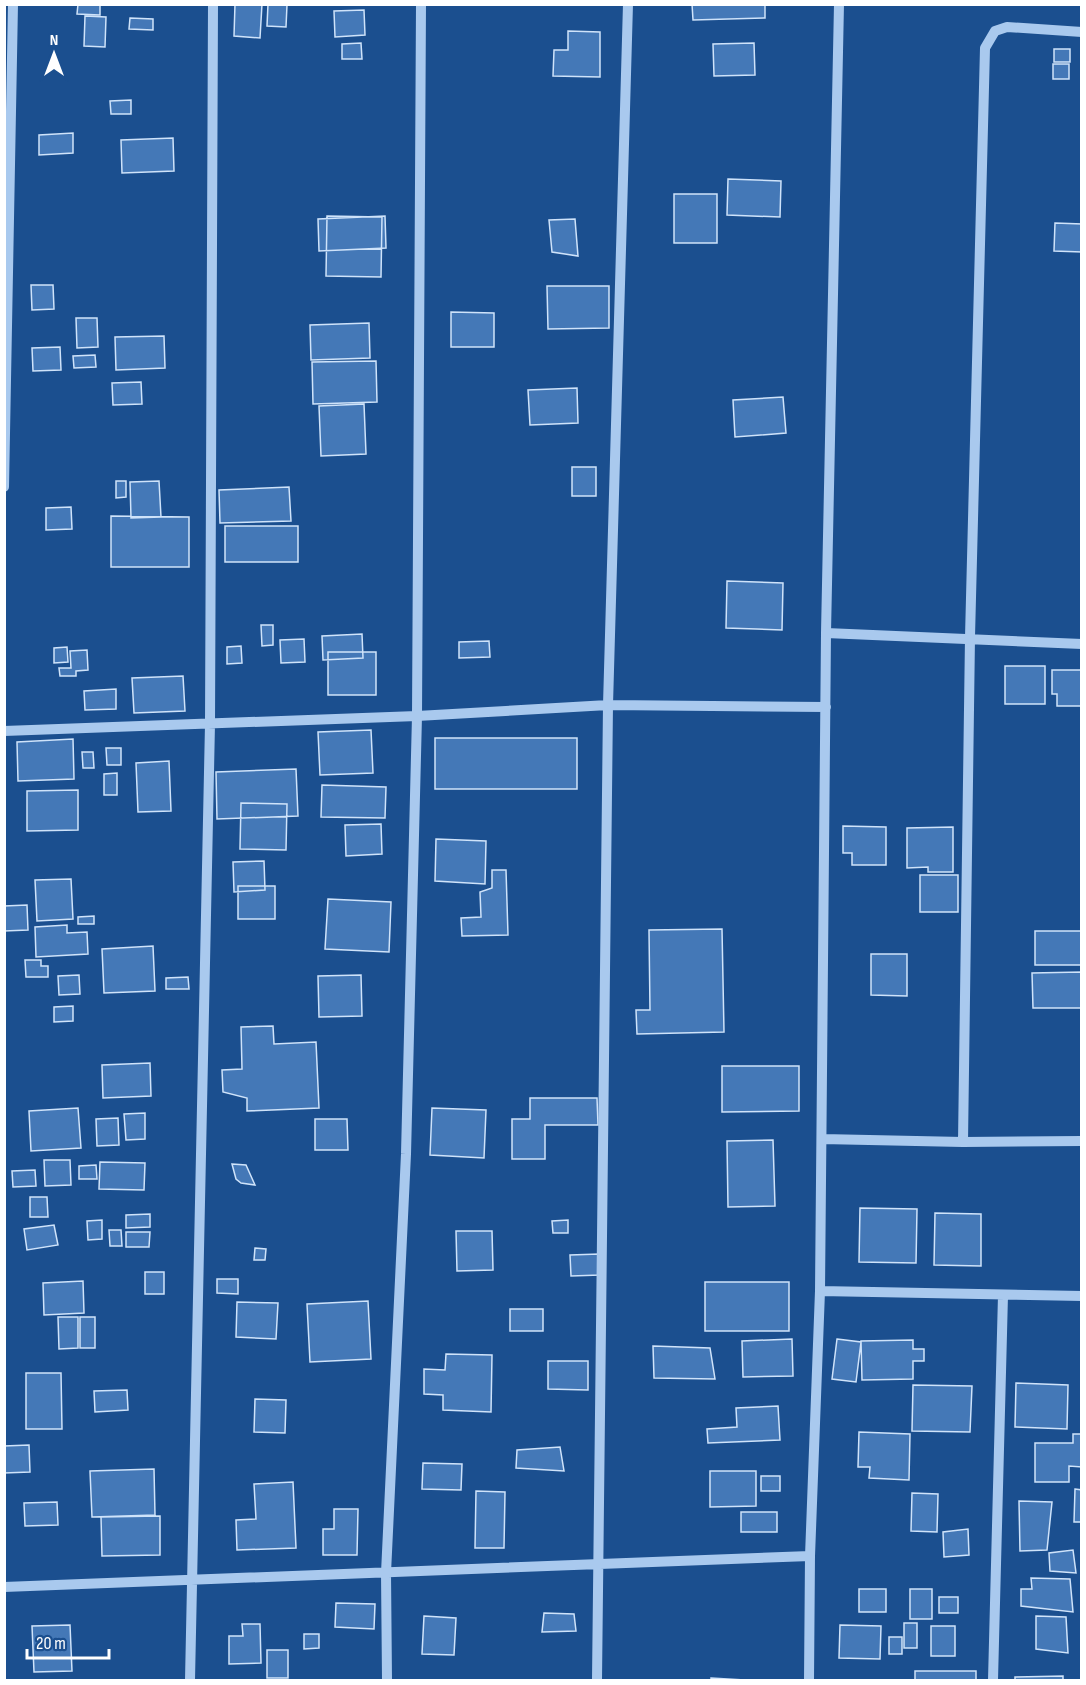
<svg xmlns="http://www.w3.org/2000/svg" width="1086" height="1685" font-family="'Sofia Sans Condensed',sans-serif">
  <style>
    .building { fill: #4478b7; stroke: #cfe3fa; stroke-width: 1.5 }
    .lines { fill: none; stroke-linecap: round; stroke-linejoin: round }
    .minor { stroke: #a9c9ee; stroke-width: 10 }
  </style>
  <rect width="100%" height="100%" fill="#1b4f8f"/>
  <path class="building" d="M78,4H100V15L77,14Z
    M235,4H262L260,38L234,36Z
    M268,4L287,5L286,27L267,26Z
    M692,4H765V18L693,20Z
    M364,10L365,35L335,37L334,11Z
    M85,16L106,17L105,47L84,46Z
    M130,18L153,19V30L129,29Z
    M568,31L600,32V77L553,76L554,50H568Z
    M361,43L362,59H342V44Z
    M754,43L755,75L714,76L713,44Z
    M1054,49H1070V62H1054Z
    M1053,64H1069V79H1053Z
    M131,100V114H111L110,101Z
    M73,133V153L39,155V135Z
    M173,138L174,171L122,173L121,140Z
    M728,179L781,181L780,217L727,215Z
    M674,194H717V243H674Z
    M327,216L382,217L381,277L326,276Z
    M385,216L386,248L319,251L318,219Z
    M575,219L578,256L552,252L549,220Z
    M1055,223L1082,224V252L1054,251Z
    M31,285H53L54,309L32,310Z
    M547,286H609V328L548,329Z
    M451,312L494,313V347H451Z
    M76,318H97L98,347L77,348Z
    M369,323L370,358L311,360L310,325Z
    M164,336L165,368L116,370L115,337Z
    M60,347L61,370L33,371L32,348Z
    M95,355L96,367L74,368L73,356Z
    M376,361L377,402L313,404L312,362Z
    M141,382L142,404L113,405L112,383Z
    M577,388L578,423L530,425L528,390Z
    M783,397L786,433L735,437L733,400Z
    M364,404L366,454L321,456L319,406Z
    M572,467H596V496H572Z
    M116,481H126V497L116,498Z
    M159,481L161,517L131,518L130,482Z
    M289,487L291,521L220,523L219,490Z
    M71,507L72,529L46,530V508Z
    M111,516L189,517V567H111Z
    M225,526H298V562H225Z
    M727,581L783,583L782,630L726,628Z
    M261,625H273V645L262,646Z
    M362,634L363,658L323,660L322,636Z
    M304,639L305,662L281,663L280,640Z
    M489,641L490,657L459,658V642Z
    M241,646L242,663L227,664V647Z
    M67,647L68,662L54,663V648Z
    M87,650L88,670L76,671V676H60L59,668H71L70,651Z
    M328,652H376V695H328Z
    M1005,666H1045V704H1005Z
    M1052,670H1082V706H1057V694H1052Z
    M183,676L185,711L134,713L132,678Z
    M116,689V709L85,710L84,691Z
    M371,730L373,773L320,775L318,732Z
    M435,738H577V789H435Z
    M73,739L74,779L18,781L17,742Z
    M106,748H121V765H107Z
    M82,752H93L94,768H83Z
    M169,761L171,811L138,812L136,763Z
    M296,769L298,816L217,819L216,772Z
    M117,773V795H104V774Z
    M322,785L386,787L385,818L321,817Z
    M78,790V830L27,831V791Z
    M241,803L287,804L286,850L240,849Z
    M381,824L382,854L346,856L345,825Z
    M843,826L886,827V865H852V853H843Z
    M953,827V872H928V867L907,868V828Z
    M436,839L486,841L485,884L435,881Z
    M264,861L265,890L234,892L233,862Z
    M492,870H506L508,935L462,936L461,918L481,917L480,892L492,888Z
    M920,875H958V912H920Z
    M71,879L73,919L37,921L35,880Z
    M238,886H275V919H238Z
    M328,899L391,902L389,952L325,949Z
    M27,905L28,930L4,931V906Z
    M94,916V924H78V917Z
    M67,925V933L87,932L88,954L36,957L35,927Z
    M722,929L724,1032L637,1034L636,1010H650L649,930Z
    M1035,931H1082V965H1035Z
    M153,946L155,991L104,993L102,949Z
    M871,954H907V996L871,995Z
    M25,960H41V966H48V977H26Z
    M1082,972V1008H1033L1032,973Z
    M79,975L80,994L59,995L58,976Z
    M361,975L362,1016L319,1017L318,976Z
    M188,977L189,989H166V978Z
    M73,1006V1021L54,1022V1007Z
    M273,1026L274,1044L316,1042L319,1108L247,1111V1098L223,1092L222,1070L242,1069L241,1027Z
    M150,1063L151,1096L103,1098L102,1065Z
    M722,1066H799V1111L722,1112Z
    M530,1098H597L598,1125H545V1159H512V1119H530Z
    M78,1108L81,1148L31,1151L29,1111Z
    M432,1108L486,1110L484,1158L430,1155Z
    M145,1113V1139L126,1140L124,1114Z
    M118,1118L119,1145L97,1146L96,1119Z
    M315,1119H347L348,1150H315Z
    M773,1140L775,1206L728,1207L727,1141Z
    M44,1160H70L71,1185L45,1186Z
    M100,1162L145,1163L144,1190L99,1189Z
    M232,1164L246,1165L255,1185L241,1183L236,1179Z
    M96,1165L97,1179H79V1166Z
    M35,1170L36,1186L13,1187L12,1171Z
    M30,1197H47L48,1217H30Z
    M860,1208L917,1209L916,1263L859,1262Z
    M935,1213L981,1214V1266L934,1265Z
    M150,1214V1227L126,1228V1215Z
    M102,1220V1239L88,1240L87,1221Z
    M568,1220V1233H553L552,1221Z
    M54,1225L58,1245L27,1250L24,1229Z
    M109,1230H121L122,1246H110Z
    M456,1231H492L493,1270L457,1271Z
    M126,1232H150L149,1247H126Z
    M255,1248L266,1249L265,1260H254Z
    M599,1254L600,1275L571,1276L570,1255Z
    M145,1272H164V1294H145Z
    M217,1279H238V1294L217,1293Z
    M83,1281L84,1313L44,1315L43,1283Z
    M705,1282H789V1331H705Z
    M368,1301L371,1359L310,1362L307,1304Z
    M237,1302L278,1303L276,1339L236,1337Z
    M510,1309H543V1331H510Z
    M58,1317H78V1348L59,1349Z
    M80,1317H95V1348H80Z
    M792,1339L793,1376L743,1377L742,1341Z
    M837,1339L861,1342L856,1382L832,1379Z
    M913,1340V1349H924V1361H913V1379L862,1380L861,1341Z
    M653,1346L710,1348L715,1379L654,1378Z
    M446,1354L492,1355L491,1412L443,1410V1395L424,1394V1369L445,1370Z
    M548,1361H588V1390L548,1389Z
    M26,1373H61L62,1429H26Z
    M1016,1383L1068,1385L1067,1429L1015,1427Z
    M913,1385L972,1386L970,1432L912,1431Z
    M127,1390L128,1410L95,1412L94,1391Z
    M255,1399L286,1400L285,1433L254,1432Z
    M778,1406L780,1440L708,1443L707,1429L737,1427L736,1408Z
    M859,1432L910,1434L909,1480L869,1478L870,1467H858Z
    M1073,1434H1082V1467L1069,1466V1482H1035V1443H1073Z
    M29,1445L30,1472L4,1473V1446Z
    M560,1447L564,1471L516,1468L517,1450Z
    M423,1463L462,1464L461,1490L422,1489Z
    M154,1469L155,1515L92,1517L90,1471Z
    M710,1471H756V1506L710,1507Z
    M761,1476H780V1491H761Z
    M293,1482L296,1548L237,1550L236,1520L256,1519L254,1484Z
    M1075,1489L1082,1490V1522H1074Z
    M476,1491L505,1492L504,1548H475Z
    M912,1493L938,1494L937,1532L911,1531Z
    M1019,1501L1052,1502L1047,1550L1020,1551Z
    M57,1502L58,1525L25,1526L24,1503Z
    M334,1509H358L357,1555H323V1529H334Z
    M741,1512H777V1532H741Z
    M160,1516V1555L102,1556L101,1517Z
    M968,1529L969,1555L944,1557L943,1532Z
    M1073,1550L1076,1573L1050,1571L1049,1553Z
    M1031,1578L1070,1579L1073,1612L1021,1606V1589H1032Z
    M859,1589H886V1612H859Z
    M910,1589H932V1619H910Z
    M939,1597H958V1613H939Z
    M336,1603L375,1604L374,1629L335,1627Z
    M544,1613L574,1614L576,1631L542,1632Z
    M424,1616L456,1618L454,1655L422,1654Z
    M1036,1616L1066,1617L1068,1653L1036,1649Z
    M904,1623H917V1648H904Z
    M242,1624H260L261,1663L229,1664V1636H243Z
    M70,1625L72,1671L34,1672L32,1626Z
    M840,1625L881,1626L880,1659L839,1658Z
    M931,1626H955V1656H931Z
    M304,1634H319V1648L304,1649Z
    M889,1637H902V1654H889Z
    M267,1650H288V1678H267Z
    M915,1671H976V1680H915Z
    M1063,1676V1680H1015V1677Z
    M711,1678L745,1680H711Z"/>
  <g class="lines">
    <path class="minor" d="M1082,32L1007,27L995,31L985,48L970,637L963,1142L1082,1141
      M4,487L13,4
      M826,633L1082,644
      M4,731L417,716L608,705L826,707
      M822,1139L963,1142
      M820,1291L1082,1296
      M4,1587L810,1556
      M190,1680L210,724L213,4
      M387,1680L386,1573L406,1154L417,716L421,4
      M597,1680L608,705L628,4
      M809,1680L810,1556L820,1291L826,633L839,4
      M993,1680L1003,1295"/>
  </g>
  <rect width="1086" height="1685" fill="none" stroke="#ffffff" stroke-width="12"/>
  <g transform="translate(54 54)" stroke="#1b4f8f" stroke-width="4.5" paint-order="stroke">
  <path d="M0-4.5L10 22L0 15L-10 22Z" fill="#ffffff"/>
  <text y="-9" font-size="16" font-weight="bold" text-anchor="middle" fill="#ffffff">N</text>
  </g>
  <path d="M27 1649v9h82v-9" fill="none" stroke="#ffffff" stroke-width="3"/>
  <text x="36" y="1649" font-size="18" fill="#ffffff" stroke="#1b4f8f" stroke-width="4.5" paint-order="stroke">20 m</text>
</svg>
